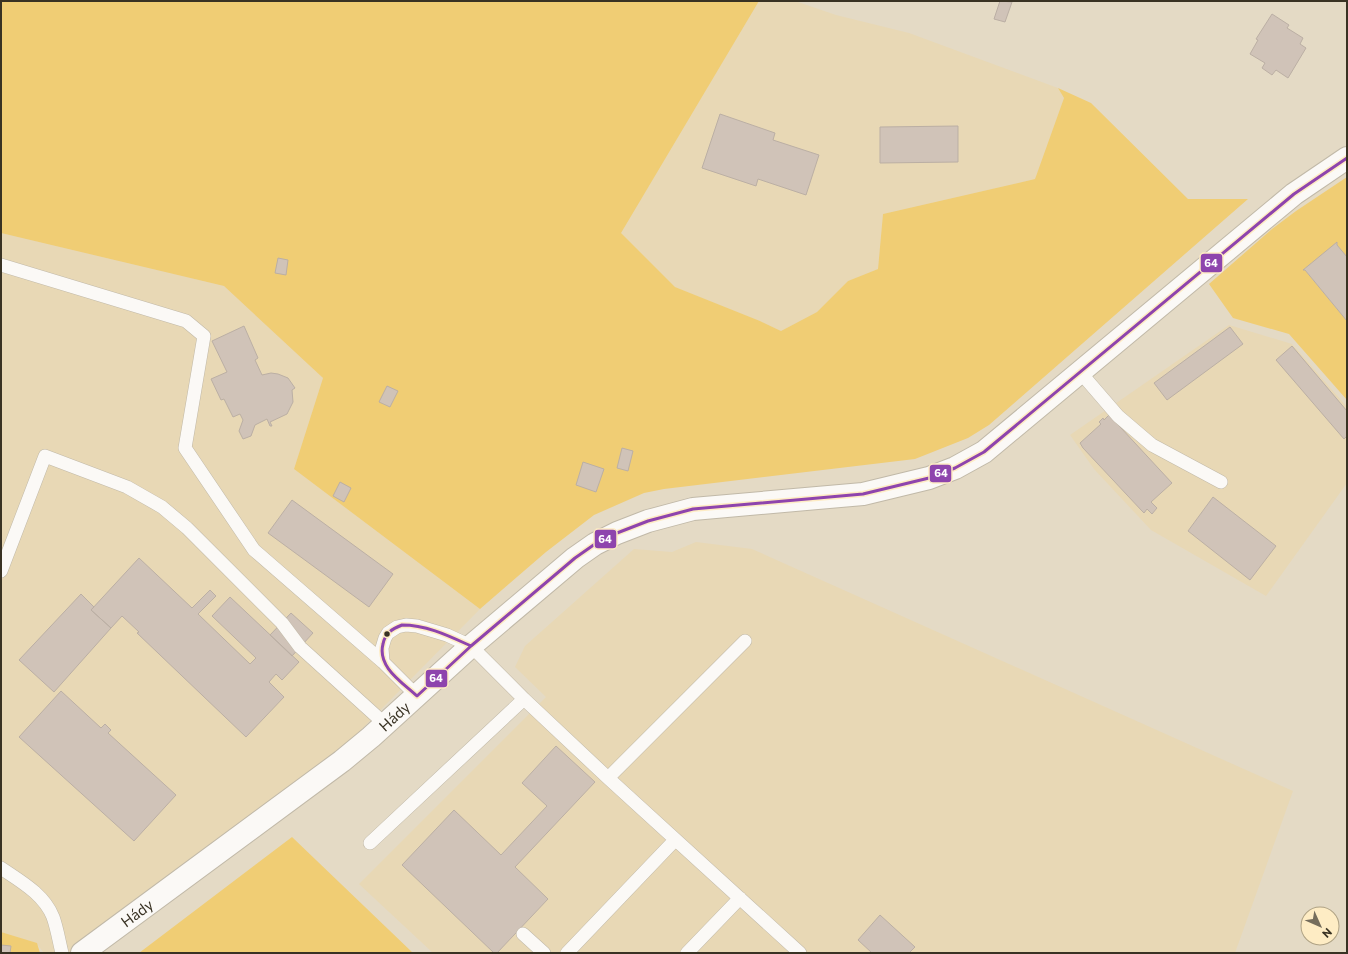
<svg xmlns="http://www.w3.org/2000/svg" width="1348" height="954" font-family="Commissioner,sans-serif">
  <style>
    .built { fill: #e8d8b5 }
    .green { fill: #f0cd74 }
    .building { fill: #d0c3b8; stroke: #bbafa4 }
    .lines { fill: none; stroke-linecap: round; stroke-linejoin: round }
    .lane-casing { stroke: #c1b9a8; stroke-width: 14 }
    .street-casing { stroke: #c1b9a8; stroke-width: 24 }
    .lane { stroke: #fbf9f6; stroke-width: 13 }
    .street { stroke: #fbf9f6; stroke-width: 22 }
    .bus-1-casing { stroke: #feecc4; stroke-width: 6 }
    .bus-1 { stroke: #8e44ad; stroke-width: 3 }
    .bus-dot { fill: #393223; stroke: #feecc4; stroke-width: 1.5 }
    .labels { text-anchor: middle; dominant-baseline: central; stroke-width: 4; stroke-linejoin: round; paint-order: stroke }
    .street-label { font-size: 15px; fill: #393223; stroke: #feecc4 }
    .line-badge { stroke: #feecc4; stroke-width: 1.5 }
    .badge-label { font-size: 11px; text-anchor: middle; font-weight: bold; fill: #fff }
  </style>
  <rect width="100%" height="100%" fill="#e4dac5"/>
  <path class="built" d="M759,1H795L836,15L909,33L1058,88L1064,98L1035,179L883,214L878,269L848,281L817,312L781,331L760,321L675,287L620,233Z
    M1,233L224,286L323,378L294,469L480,609L344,747L68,953H44L36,943L1,932Z
    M1229,325L1292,344L1347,407V483L1266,596L1151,530L1094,469L1070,435Z
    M696,542L752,549L1293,791L1235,953H433L359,884L546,697L515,667L525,646L634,549L672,552Z"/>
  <path class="green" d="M1,1H759L621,233L675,287L760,321L781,331L817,312L848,281L878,269L883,214L1035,179L1064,98L1058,88L1091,103L1188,199H1248L989,425L968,438L915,459L664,489L644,493L594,515L546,552L480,609L294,469L323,378L224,286L1,233Z
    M1347,177V257L1337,245V243L1304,270H1305L1347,321V400L1289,334L1233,318L1209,284L1272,229L1296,211Z
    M292,837L413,953H139Z
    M1,932L37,943L40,953H1Z"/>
  <path class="building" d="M1000,1L1012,2L1005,22L994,19Z
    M1272,14L1289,25L1287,28L1303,38L1300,44L1306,48L1288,78L1276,70L1272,75L1262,68L1265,63L1250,54L1258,40L1256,39Z
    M720,114L775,133L773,140L819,155L806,195L758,179L756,186L702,168Z
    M958,126V162L880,163V127Z
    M1337,242V245L1347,257V321L1305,270H1303Z
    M278,258L288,260L286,275L275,273Z
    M244,326L258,358L255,360L262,375L271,373L278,374L288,378L295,388L292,390L293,402L287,414L270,422L272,426H270L267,419L255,425L251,436L243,439L239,431L243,420L240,414L233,417L224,399L221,400L211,379L227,372L212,341Z
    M1230,327L1243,344L1167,400L1154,383Z
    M1292,346L1347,411V436L1344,439L1276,360Z
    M387,386L398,391L390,407L379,402Z
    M1109,415L1172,483L1151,502L1157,508L1152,514L1147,509L1144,513L1142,511L1083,448L1080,443L1101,424L1099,422L1103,418L1104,420Z
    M622,448L633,451L628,471L617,468Z
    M583,462L604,469L596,492L576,485Z
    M340,482L351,488L344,502L333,496Z
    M1213,497L1276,546L1250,580L1188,531Z
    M292,500L393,574L369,607L268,533Z
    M139,558L192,608L210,590L216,596L198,614L250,664L256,658L212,616L230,597L299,662L282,680L276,674L269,682L284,697L246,737L137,633L139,632L122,616L111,628L91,610Z
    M81,594L94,607L91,610L111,628L54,692L19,660Z
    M291,613L313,633L292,656L270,635Z
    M61,691L101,728L105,724L111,730L108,733L176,795L134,841L19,737Z
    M556,746L595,782L515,867L548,899L497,953H494L402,865L454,810L501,855L547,806L522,783Z
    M880,915L915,947L909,953H872L858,940Z
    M1,945L11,946L10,953H1Z"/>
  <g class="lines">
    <defs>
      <path id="lane" d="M1,265L186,321L204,336L185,448L254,550L383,662L417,696
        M1080,372L1118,416L1152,445L1221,482
        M1,571L45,456L127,487L162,507L187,528L282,623L300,647L385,724
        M383,662L382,648L385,638L388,633L397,627L406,625L417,626L447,635L471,646L524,699L608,778L800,953
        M608,778L745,641
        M370,843L524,699
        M1,868C20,881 44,894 53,917C57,928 59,941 62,953
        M523,934L544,953
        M567,953L675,840
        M687,953L740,898"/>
      <g id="street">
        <path id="s1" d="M82,953L342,761L371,737L471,646L575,558L595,544L617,533L648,521L693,509L863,494L929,478L955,468L984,452L1294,194L1347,158"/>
      </g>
    </defs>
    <use href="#lane" class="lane-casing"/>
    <use href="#street" class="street-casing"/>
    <use href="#lane" class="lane"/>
    <use href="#street" class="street"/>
    <defs>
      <path id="bus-1" d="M402,625C427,625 449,636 471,646L417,696C402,682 377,667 383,644C385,633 392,629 402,625Z
        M471,646L575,558L595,544L617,533L648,521L693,509L863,494L929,478L955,468L984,452L1294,194L1347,158"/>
    </defs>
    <use href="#bus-1" class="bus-1-casing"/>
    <use href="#bus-1" class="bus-1"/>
  </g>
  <circle class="bus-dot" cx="387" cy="634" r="3.5"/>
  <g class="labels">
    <g class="street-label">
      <text stroke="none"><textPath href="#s1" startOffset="392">Hády</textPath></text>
      <text stroke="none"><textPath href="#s1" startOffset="68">Hády</textPath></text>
    </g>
  </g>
  <g class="line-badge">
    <rect x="1200" y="253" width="23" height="20" rx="4" fill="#8e44ad"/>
    <rect x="929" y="464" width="23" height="19" rx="4" fill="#8e44ad"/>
    <rect x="594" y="529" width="23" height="20" rx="4" fill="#8e44ad"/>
    <rect x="425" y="669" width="23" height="19" rx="4" fill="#8e44ad"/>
  </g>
  <g class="badge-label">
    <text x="1211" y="267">64</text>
    <text x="941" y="477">64</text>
    <text x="605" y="543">64</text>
    <text x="436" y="682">64</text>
  </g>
  <rect width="1348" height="954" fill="none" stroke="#393223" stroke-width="4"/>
  <g transform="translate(1320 926) rotate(135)"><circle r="19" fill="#feecc4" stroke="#afa284"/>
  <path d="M0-3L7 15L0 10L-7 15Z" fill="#756d5c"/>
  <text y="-6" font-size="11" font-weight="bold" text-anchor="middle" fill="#393223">N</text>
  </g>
</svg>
